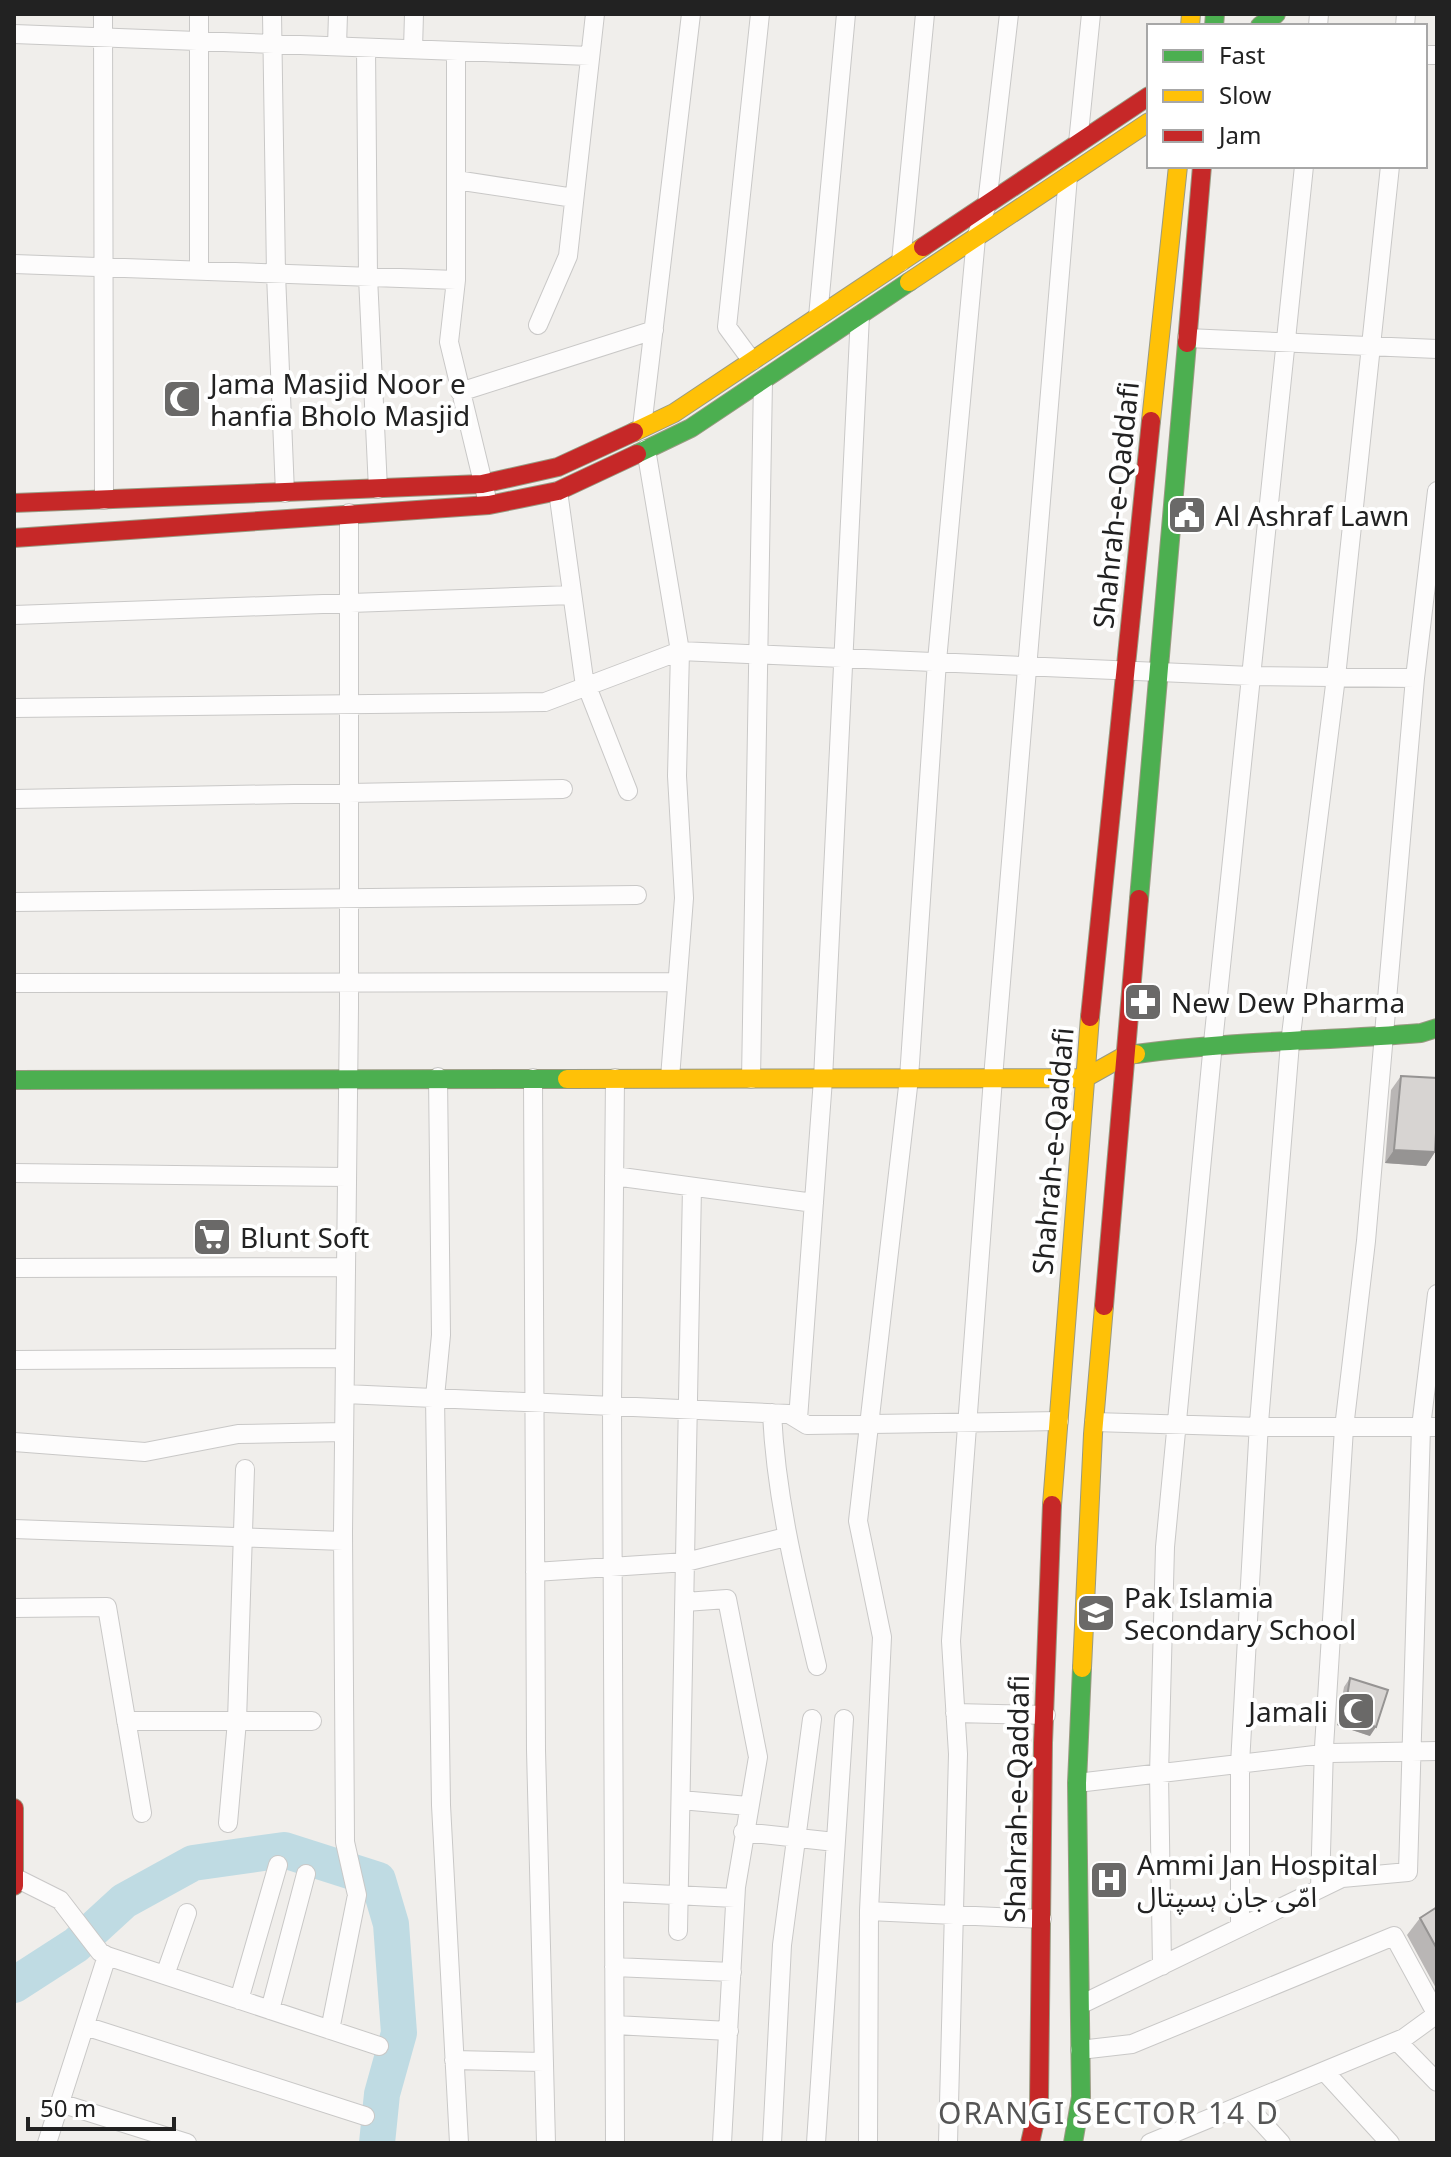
<svg xmlns="http://www.w3.org/2000/svg" width="1451" height="2157" font-family="'Noto Sans','Noto Sans Arabic',sans-serif">
  <style>
    .lines { fill: none; stroke-linecap: round; stroke-linejoin: round }
    .river { stroke: #bfdbe3; stroke-width: 36 }
    .street-casing { stroke: #c9c8c7; stroke-width: 20 }
    .fast-casing { stroke: #999a82; stroke-width: 20 }
    .slow-casing { stroke: #999a82; stroke-width: 20 }
    .jam-casing { stroke: #999a82; stroke-width: 20 }
    .street { stroke: #fdfcfc; stroke-width: 18 }
    .fast { stroke: #4caf50; stroke-width: 18 }
    .slow { stroke: #ffc107; stroke-width: 18 }
    .jam { stroke: #c62828; stroke-width: 18 }
    .wall { fill: #b9b6b5 }
    .shaded-wall { fill: #969493 }
    .building { fill: #d7d4d2; stroke: #969493; stroke-width: 2 }
    .labels { text-anchor: middle; dominant-baseline: central; stroke-width: 8; stroke-linejoin: round; paint-order: stroke }
    .poi-label { font-size: 28px; fill: #222; stroke: #fff; text-anchor: start }
    .street-label { font-size: 28px; fill: #222; stroke: #fff }
    .neighbourhood-label { font-size: 30px; letter-spacing: 2px; fill: #555; stroke: #fff }
  </style>
  <rect width="100%" height="100%" fill="#f0eeeb"/>
  <g class="lines">
    <path class="river" d="M14,1985L76,1945L124,1901L193,1863L284,1850L378,1880L391,1924L399,2033L382,2094L377,2143"/>
    <defs>
      <path id="street" d="M103,14L104,500
        M199,14V271
        M272,14L276,274L285,493
        M1318,26L1319,14
        M1405,26L1406,14
        M14,34L590,56
        M337,46L338,14
        M366,48L368,277L378,489
        M413,49L414,14
        M456,51V280L449,342L486,495
        M1425,55H1437
        M1078,143L1091,14
        M456,180L574,198
        M901,262L925,14
        M14,264L456,280
        M818,317L846,14
        M538,325L568,256L595,14
        M1187,338L1437,349
        M752,361L727,327L760,14
        M460,392L654,330
        M642,427L691,14
        M646,449L680,651L677,776L684,898L670,1078
        M558,491L584,679L628,791
        M14,615L572,595
        M14,708L545,702L680,651L1251,676L1415,678
        M14,799L563,789
        M14,902L637,895
        M14,983L676,982
        M438,1077L441,1335L435,1397L441,1805L459,2143
        M533,1078L536,1750L546,2143
        M615,1078L612,1406L615,2143
        M751,1079L763,380
        M14,1173L347,1177
        M614,1176L814,1203
        M14,1268L346,1267
        M14,1360L345,1358
        M345,1394L789,1414L807,1425L1059,1421
        M772,1413C776,1500 797,1582 817,1666
        M798,1419L823,1079L860,315
        M1094,1422L1259,1427H1437
        M14,1442L145,1452L238,1434L344,1432
        M14,1529L343,1541
        M535,1572L686,1562L786,1537
        M685,1602L727,1599L758,1757L736,1887L722,2143
        M14,1608L107,1607L142,1813
        M955,1713L1046,1715
        M126,1721H312
        M1077,1783L1331,1753L1437,1751
        M681,1800L748,1806
        M228,1823L237,1721L245,1469
        M743,1832L835,1842
        M14,1877L60,1900L100,1952L107,1956
        M1320,1888L1324,1747L1344,1428L1366,1241L1415,678L1437,491
        M614,1892L735,1898
        M869,1911L1042,1919
        M1240,1927V1764L1259,1423L1290,1043L1336,677L1390,166
        M678,1931L692,1187
        M1162,1966L1159,1774L1165,1547L1213,1043L1304,166
        M614,1967L732,1972
        M165,1975L187,1913
        M239,2000L278,1865
        M1080,2005L1342,1878L1408,1872L1421,1427L1437,1294
        M270,2010L306,1874
        M615,2025L729,2031
        M85,2026L365,2116
        M330,2030L357,1895L345,1842L343,1532L349,1008V513
        M1397,2041L1437,2082
        M1080,2050L1132,2044L1394,1936L1437,2015
        M454,2060L544,2062
        M1325,2072L1390,2143
        M60,2103L187,2143
        M1247,2106L1281,2143
        M47,2143L107,1956L379,2046
        M772,2143L782,1945L812,1719
        M816,2143L844,1719
        M868,2143L869,1911L882,1637L858,1521L909,1078L937,661L976,238L987,204L1009,14
        M948,2143L958,1754L951,1641L993,1078L1068,176
        M1150,2143L1404,2038L1437,2014"/>
      <path id="fast" d="M1214,26L1215,14
        M1260,26L1276,14
        M637,454L691,428L909,282
        M1139,899L1187,343
        M1136,1054C1231,1041 1326,1041 1421,1033L1437,1028
        M14,1080L567,1079
        M1073,2143L1081,2097L1077,1783L1082,1668"/>
      <path id="slow" d="M1190,26L1191,14
        M909,282L1149,122
        M1151,421L1178,166
        M634,432L674,413L923,247
        M567,1079L1085,1078L1126,1055L1136,1054
        M1052,1505L1090,1017
        M1082,1668L1093,1434L1104,1306"/>
      <path id="jam" d="M923,247L1149,96
        M1187,343L1202,166
        M14,503L482,484L558,467L634,432
        M14,538L489,505L558,491L637,454
        M1090,1017L1151,421
        M1104,1306L1139,899
        M14,1808V1886
        M1030,2143L1039,2103L1043,1743L1052,1505"/>
    </defs>
    <use href="#street" class="street-casing"/>
    <use href="#fast" class="fast-casing"/>
    <use href="#slow" class="slow-casing"/>
    <use href="#jam" class="jam-casing"/>
    <use href="#street" class="street"/>
    <use href="#fast" class="fast"/>
    <use href="#slow" class="slow"/>
    <use href="#jam" class="jam"/>
  </g>
  <path class="wall" d="M1401,1076L1437,1078V1147H1435V1152L1426,1166L1385,1163L1391,1090Z
    M1350,1678L1370,1736L1337,1725L1344,1687Z
    M1437,1907V1990L1407,1935L1420,1918Z"/>
  <path class="shaded-wall" d="M1394,1150L1435,1152L1426,1166L1385,1163Z
    M1344,1716L1376,1727L1370,1736L1337,1725Z"/>
  <path class="building" d="M1401,1076L1437,1078V1133H1436L1435,1152L1394,1150Z
    M1350,1678L1388,1690L1376,1727L1344,1716Z
    M1437,1907V1949L1420,1918Z"/>
  <defs>
    <symbol id="mosque-square" viewBox="-11 -11 22 22"><rect x="-9" y="-9" width="18" height="18" rx="4" fill="#6a6968" stroke="#fff"/><path d="M3.5-4.9A6 6 0 1 0 3.5 4.9A5 5 0 1 1 3.5-4.9Z" fill="#fff"/></symbol>
    <symbol id="civic-square" viewBox="-11 -11 22 22"><rect x="-9" y="-9" width="18" height="18" rx="4" fill="#6a6968" stroke="#fff"/><path d="M-.6-6.5H3V-4.5H.6V-3L4-1V1h2V6H-6V1h2V-1L-.6-3ZM-1.2 2.5V6h2.4V2.5Z" fill="#fff"/></symbol>
    <symbol id="pharmacy-square" viewBox="-11 -11 22 22"><rect x="-9" y="-9" width="18" height="18" rx="4" fill="#6a6968" stroke="#fff"/><path d="M-2-6h4v4h4v4h-4v4h-4v-4h-4v-4h4Z" fill="#fff"/></symbol>
    <symbol id="supermarket-square" viewBox="-11 -11 22 22"><rect x="-9" y="-9" width="18" height="18" rx="4" fill="#6a6968" stroke="#fff"/><path d="M-6-5.5h2.5l.6 2H6L4.5 2H-2.5L-4.4-4H-6ZM-1.5 3.2a1.3 1.3 0 1 0 .1 0ZM3 3.2a1.3 1.3 0 1 0 .1 0Z" fill="#fff"/></symbol>
    <symbol id="school-square" viewBox="-11 -11 22 22"><rect x="-9" y="-9" width="18" height="18" rx="4" fill="#6a6968" stroke="#fff"/><path d="M0-5L7-2L0 1L-7-2ZM-4 1L0 2.5L4 1V4Q0 6-4 4Z" fill="#fff"/></symbol>
    <symbol id="hospital-square" viewBox="-11 -11 22 22"><rect x="-9" y="-9" width="18" height="18" rx="4" fill="#6a6968" stroke="#fff"/><path d="M-5-5h3v3.5h4V-5h3V5h-3V1.5h-4V5h-3Z" fill="#fff"/></symbol>
  </defs>
  <g fill-rule="evenodd">
    <use href="#mosque-square" x="160" y="377" width="44" height="44"/>
    <use href="#civic-square" x="1165" y="493" width="44" height="44"/>
    <use href="#pharmacy-square" x="1121" y="980" width="44" height="44"/>
    <use href="#supermarket-square" x="190" y="1215" width="44" height="44"/>
    <use href="#school-square" x="1074" y="1591" width="44" height="44"/>
    <use href="#mosque-square" x="1334" y="1689" width="44" height="44"/>
    <use href="#hospital-square" x="1087" y="1858" width="44" height="44"/>
  </g>
  <g class="labels">
    <g class="poi-label">
      <text x="210" y="383">Jama Masjid Noor e<tspan x="210" dy="32">hanfia Bholo Masjid</tspan></text>
      <text x="1215" y="515">Al Ashraf Lawn</text>
      <text x="1171" y="1002">New Dew Pharma</text>
      <text x="240" y="1237">Blunt Soft</text>
      <text x="1124" y="1597">Pak Islamia<tspan x="1124" dy="32">Secondary School</tspan></text>
      <text x="1328" y="1711" text-anchor="end">Jamali</text>
      <text x="1137" y="1864">Ammi Jan Hospital<tspan x="1137" dy="32">امّی جان ہسپتال</tspan></text>
    </g>
    <g class="street-label">
      <text transform="translate(1115 505) rotate(-84)">Shahrah-e-Qaddafi</text>
      <text transform="translate(1052 1151) rotate(-85)">Shahrah-e-Qaddafi</text>
      <text transform="translate(1016 1799) rotate(-89)">Shahrah-e-Qaddafi</text>
    </g>
    <g class="neighbourhood-label">
      <text x="1109" y="2112">ORANGI SECTOR 14 D</text>
    </g>
  </g>
  <rect width="1451" height="2157" fill="none" stroke="#222222" stroke-width="32"/>
  <rect x="1147" y="24" width="280" height="144" fill="#ffffff" stroke="#a7a7a7" stroke-width="2"/>
  <rect x="1163" y="50" width="40" height="12" fill="#4caf50" stroke="#a7a7a7" stroke-width="2"/>
  <text x="1219" y="64" font-size="24" fill="#222222">Fast</text>
  <rect x="1163" y="90" width="40" height="12" fill="#ffc107" stroke="#a7a7a7" stroke-width="2"/>
  <text x="1219" y="104" font-size="24" fill="#222222">Slow</text>
  <rect x="1163" y="130" width="40" height="12" fill="#c62828" stroke="#a7a7a7" stroke-width="2"/>
  <text x="1219" y="144" font-size="24" fill="#222222">Jam</text>
  <path d="M28 2117v12h146v-12" fill="none" stroke="#222222" stroke-width="4"/>
  <text x="40" y="2117" font-size="24" fill="#222222" stroke="#ffffff" stroke-width="6" paint-order="stroke">50 m</text>
</svg>
